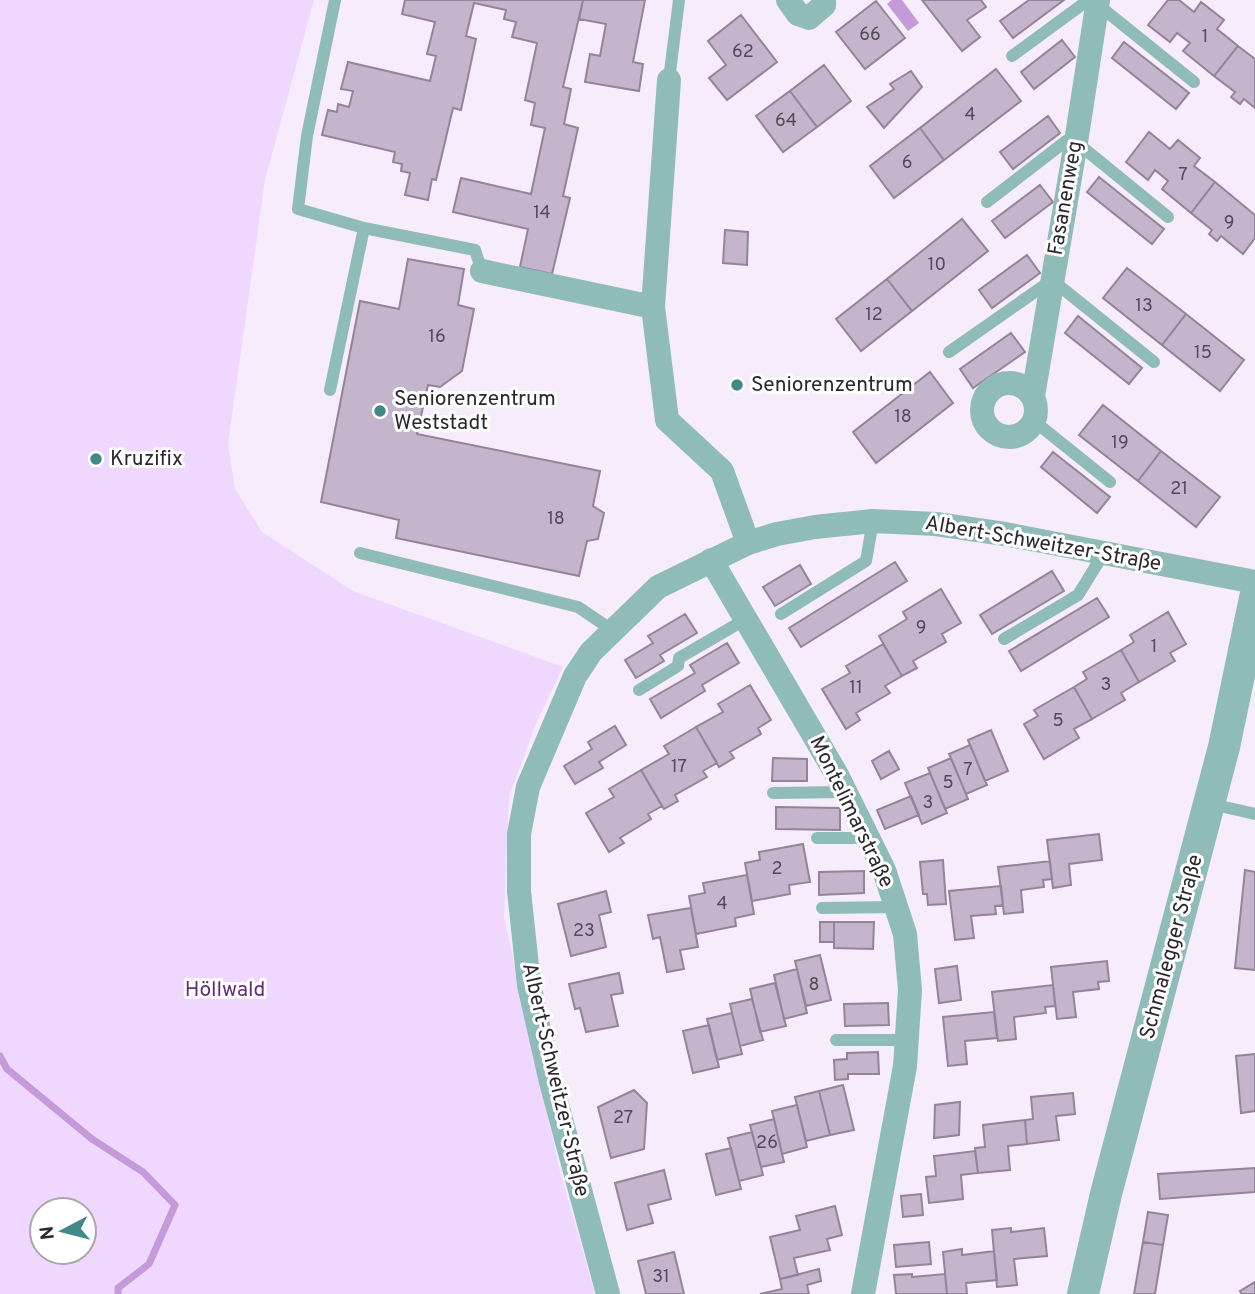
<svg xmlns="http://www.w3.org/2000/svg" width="1255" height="1294" font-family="Overpass,sans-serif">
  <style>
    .green { fill: #f0d7fe; fill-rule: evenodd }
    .water { fill: #c59adb }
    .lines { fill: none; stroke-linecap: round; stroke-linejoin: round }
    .stream { stroke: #c59adb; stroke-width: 7 }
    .building { fill: #c4b5cd; stroke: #93849b; stroke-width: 2 }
    .service { stroke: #8fbbb8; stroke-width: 12 }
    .minor { stroke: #8fbbb8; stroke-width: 24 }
    .tertiary { stroke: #8fbbb8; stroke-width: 32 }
    .poi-dot { fill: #418986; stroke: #fff; stroke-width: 2.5 }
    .labels { text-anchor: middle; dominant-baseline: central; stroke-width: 6; stroke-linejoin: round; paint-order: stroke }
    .number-label { font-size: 18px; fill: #524a56 }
    .street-label { font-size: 21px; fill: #2c262f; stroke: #fff }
    .poi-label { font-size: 21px; fill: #2c262f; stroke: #fff; text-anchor: start }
    .park-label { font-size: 21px; fill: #612c7a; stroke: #fff }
  </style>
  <rect width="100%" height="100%" fill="#f6ecfc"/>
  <path class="green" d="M0,0H314L265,180L228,444L235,489L262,532L353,591L563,667L537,721L509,797L504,917L560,1171L595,1294H0ZM42,1210H84V1252H42Z"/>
  <path class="water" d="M892,0H902L919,23L908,31L887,4Z"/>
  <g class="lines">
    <path class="stream" d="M0,1056L7,1069L92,1139L143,1172L175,1205L149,1264L118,1288V1294"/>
  </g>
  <path class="building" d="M405,0H583L563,87L571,89L564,124L578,128L563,196L570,198L552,274L520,267L528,229L453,212L461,178L531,194L545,128L531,125L535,103L525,100L537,43L512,37L516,22L504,19L506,10L474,3L466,36L476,39L461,110L453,108L436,180L432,179L428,200L405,195L410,173L401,171L402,164L393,162L395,152L322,135L328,110L337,112L338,104L349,107L353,91L341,89L348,62L430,81L436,56L427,54L435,22L402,14Z
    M583,0H645L633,62L643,64L639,91L585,82L590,54L600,56L606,24L579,19Z
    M922,0H981L986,7L967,20L980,37L962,51Z
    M1029,0H1064L1013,38L1000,21Z
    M1168,0H1179L1194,12L1201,2L1224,20L1217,29L1238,46L1214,76L1183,51L1190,43L1177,33L1170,42L1148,25Z
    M876,1L905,38L865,69L836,32Z
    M741,15L777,62L727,100L709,78L726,65L708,41Z
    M1062,40L1075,57L1034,89L1021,72Z
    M1124,42L1189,93L1176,109L1112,58Z
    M1238,46L1255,59V108L1244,99L1240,104L1231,97L1235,92L1214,76Z
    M824,65L851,101L817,127L790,91Z
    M996,69L1021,101L944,160L920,128Z
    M911,71L922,87L884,128L867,107L894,89L890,84Z
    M790,91L817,127L783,152L756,116Z
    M1048,116L1060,133L1013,169L1000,152Z
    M920,128L944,160L894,198L870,166Z
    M1149,132L1170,149L1178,140L1200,158L1194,166L1215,182L1191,213L1162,189L1168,181L1155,170L1148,180L1126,162Z
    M1099,177L1164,229L1152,244L1087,192Z
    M1215,182L1255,215V238L1243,254L1221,236L1217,241L1209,234L1212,230L1191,213Z
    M1040,185L1053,202L1005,238L992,221Z
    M962,219L988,251L912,311L887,279Z
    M725,230L748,232L747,265L723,263Z
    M1027,255L1040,273L992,308L979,290Z
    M408,259L464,269L458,305L474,309L462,371L440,387L428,385L417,434L600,471L593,506L604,513L598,539L587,541L579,576L396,538L399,520L321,502L360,301L399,309Z
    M1127,268L1186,314L1162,345L1103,298Z
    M887,279L912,311L861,351L836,319Z
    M1186,314L1244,360L1220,391L1162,345Z
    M1078,316L1142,368L1129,384L1065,333Z
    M1011,333L1025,352L973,388L960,369Z
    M930,372L953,403L876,463L853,432Z
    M1103,405L1161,451L1138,481L1079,435Z
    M1161,451L1220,497L1196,527L1138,481Z
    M1053,452L1110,497L1097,513L1041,467Z
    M895,562L907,581L801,647L789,628Z
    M800,565L811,584L775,606L763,587Z
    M1052,571L1064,591L992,634L980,615Z
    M941,589L961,623L942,634L946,642L913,661L917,668L902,676L879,636L907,619L903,612Z
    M1097,598L1109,617L1021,671L1009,651Z
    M1168,612L1186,644L1170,653L1175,661L1139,682L1121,650L1134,642L1130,635Z
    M685,614L697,633L660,655L664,661L636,678L625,660L653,643L648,636Z
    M727,643L739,663L702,685L705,691L661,718L650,699L695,673L690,665Z
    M883,644L902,676L885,686L890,693L856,713L860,720L846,729L822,689L850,673L846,666Z
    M1121,650L1139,682L1121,693L1125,700L1092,719L1074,687L1087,679L1083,672Z
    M750,685L771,720L758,728L761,734L730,752L734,758L719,767L696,727L723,712L718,704Z
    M1074,687L1092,719L1074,729L1079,738L1044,759L1024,724L1038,716L1034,710Z
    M615,726L626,745L599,762L603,768L575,784L564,766L592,749L588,742Z
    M696,727L717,763L703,771L707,777L675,795L678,801L664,809L641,770L669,754L664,746Z
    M991,730L1008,771L985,781L968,740Z
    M970,745L987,785L966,794L949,754Z
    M889,751L899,769L881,779L872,761Z
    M773,758L807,759V781H772Z
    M951,758L968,799L945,809L928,768Z
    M641,770L662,806L648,814L651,819L620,838L624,843L609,852L586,813L614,797L609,789Z
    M930,773L947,813L922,824L905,783Z
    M911,796L919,815L885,829L877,810Z
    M776,807L840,808V830L776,829Z
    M1099,834L1102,860L1069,864L1071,885L1053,888L1047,840Z
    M803,844L810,882L789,885L790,894L752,901L745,863L760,860L759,852Z
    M943,860L946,904L928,905L927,894H923L920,862Z
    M1050,861L1052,879L1043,880L1044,887L1021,890L1023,912L1004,914L998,867Z
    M1245,870L1255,872V970L1235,968Z
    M864,871V893L819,895V872Z
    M747,875L754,914L735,918L736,926L696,934L689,896L705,893L703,883Z
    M1001,886L1003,905L995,906L996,914L971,916L974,938L955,940L949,891Z
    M606,891L611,912L599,915L606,947L571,956L558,904Z
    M691,908L698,947L680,950L684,969L667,972L660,937L653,939L648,915Z
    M820,922H834V942H820Z
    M834,922H874L873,949L834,948Z
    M820,955L831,1000L806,1006L795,961Z
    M1107,961L1109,981L1098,982L1099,989L1073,992L1076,1017L1057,1019L1051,967Z
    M957,966L961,1000L939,1003L935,969Z
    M797,969L807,1013L784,1019L774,975Z
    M619,973L623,993L611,995L618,1026L586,1032L580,1008L575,1009L569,984Z
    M775,983L786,1026L760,1032L750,989Z
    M1053,985L1055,1006L1045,1007L1046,1013L1014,1017L1016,1039L998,1041L992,992Z
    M752,999L763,1040L740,1046L730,1004Z
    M888,1003L889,1025L845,1026L844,1004Z
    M994,1012L997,1038L965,1041L967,1064L948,1066L943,1017Z
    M732,1013L742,1054L717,1060L707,1019Z
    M709,1025L719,1067L693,1073L683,1031Z
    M878,1052L879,1074H848V1079L835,1080L834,1060L847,1059V1053Z
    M1255,1054V1111L1241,1113L1236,1056Z
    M843,1085L854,1130L830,1135L819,1091Z
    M634,1090L647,1103L644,1149L611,1158L598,1107Z
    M819,1091L830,1135L806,1141L795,1097Z
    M1073,1093L1075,1114L1056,1116L1059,1140L1027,1144L1025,1120L1033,1119L1031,1097Z
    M960,1102L959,1135L934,1138L935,1105Z
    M797,1105L807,1147L782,1154L772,1111Z
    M774,1119L784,1162L761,1167L750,1125Z
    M1025,1120L1027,1144L1008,1146L1010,1170L978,1173L975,1148L985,1147L983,1125Z
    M752,1132L763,1175L739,1181L728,1138Z
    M731,1148L741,1189L716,1195L706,1154Z
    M975,1151L978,1173L961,1175L963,1199L929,1203L926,1177L936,1176L934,1156Z
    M1255,1168V1192L1160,1199L1158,1174Z
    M664,1170L671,1199L648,1205L653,1223L627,1230L615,1183Z
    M921,1194L923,1215L903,1217L901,1196Z
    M835,1206L842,1235L827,1239L830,1250L794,1258L798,1275L780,1279L770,1237L800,1230L796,1216Z
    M1148,1212L1168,1215L1163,1245L1143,1242Z
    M1011,1228V1232L1044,1228L1047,1256L1014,1259L1017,1285L997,1287L992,1230Z
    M929,1242L931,1264L896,1267L894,1245Z
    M1143,1242L1163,1245L1155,1294H1134Z
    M962,1249V1255L994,1251L997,1280L966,1283L967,1294H947L943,1252Z
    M674,1252L684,1294H646L638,1261Z
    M819,1269L821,1281L807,1285L809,1294H760L782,1289L780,1279Z
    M912,1274V1277L945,1274L947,1294H896L894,1275Z
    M1255,1282V1294H1242L1240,1291Z"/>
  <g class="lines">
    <path class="service" d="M1012,56L1083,4H1097L1194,82
      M669,80L679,0
      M987,202L1066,141L1076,142L1168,217
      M364,228L475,250L482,271
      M949,352L1052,280L1154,362
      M330,390L364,228L298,209L307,136L335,0
      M1034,421L1110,482
      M360,553L578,607L612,630
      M781,614L866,561L873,521
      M1004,639L1078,595L1104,553
      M639,690L678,666L679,658L746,619
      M773,793L845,792
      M1211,804L1255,814
      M817,838H868
      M822,908L896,907
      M836,1040H907"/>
    <path class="minor" d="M788,0L798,14L809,18L824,5V0
      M669,80L653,307L667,420L722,471L748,543
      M482,271L653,307
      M982 410a27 27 0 1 1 54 0a27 27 0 1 1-54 0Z
      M1033,396L1076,142L1098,0
      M711,560L837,775L884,870L905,934L910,990L905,1066L863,1294
      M608,1294L551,1082L529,985L519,891V834L528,787L575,676L591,652L658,587L748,543L777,534L815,527L873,521L936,524L1005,534L1255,582"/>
    <path class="tertiary" d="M1083,1294L1106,1194L1224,747L1255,598"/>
  </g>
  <g class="poi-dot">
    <circle cx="737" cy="385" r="7"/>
    <circle cx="380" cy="411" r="7"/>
    <circle cx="96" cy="459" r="7"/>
  </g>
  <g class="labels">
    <g class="number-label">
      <text x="870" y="35">66</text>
      <text x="1205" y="37">1</text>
      <text x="743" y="52">62</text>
      <text x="970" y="115">4</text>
      <text x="786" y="121">64</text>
      <text x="907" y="163">6</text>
      <text x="1183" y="175">7</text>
      <text x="542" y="213">14</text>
      <text x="1229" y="223">9</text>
      <text x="937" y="265">10</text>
      <text x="1144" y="306">13</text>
      <text x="874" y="315">12</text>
      <text x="437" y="337">16</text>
      <text x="1203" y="353">15</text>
      <text x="903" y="417">18</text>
      <text x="1120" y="443">19</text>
      <text x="1179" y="489">21</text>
      <text x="556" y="519">18</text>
      <text x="921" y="628">9</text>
      <text x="1154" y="647">1</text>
      <text x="1106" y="685">3</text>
      <text x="856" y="688">11</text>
      <text x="1058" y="721">5</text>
      <text x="679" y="767">17</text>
      <text x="968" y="770">7</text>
      <text x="948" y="783">5</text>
      <text x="928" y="803">3</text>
      <text x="777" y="869">2</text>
      <text x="722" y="904">4</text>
      <text x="584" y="931">23</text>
      <text x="814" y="985">8</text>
      <text x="623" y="1118">27</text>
      <text x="767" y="1143">26</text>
      <text x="661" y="1277">31</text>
    </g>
    <g class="street-label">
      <text transform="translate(1066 198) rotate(-80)">Fasanenweg</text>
      <text transform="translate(1043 544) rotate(10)">Albert-Schweitzer-Straße</text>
      <text transform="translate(851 812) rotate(64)">Montelimarstraße</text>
      <text transform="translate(1172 947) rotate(-75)">Schmalegger Straße</text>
      <text transform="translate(555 1080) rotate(77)">Albert-Schweitzer-Straße</text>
    </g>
    <g class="poi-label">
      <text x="751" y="385">Seniorenzentrum</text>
      <text x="394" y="399">Seniorenzentrum<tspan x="394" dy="24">Weststadt</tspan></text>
      <text x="110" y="459">Kruzifix</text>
    </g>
    <g class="park-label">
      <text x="225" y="990">Höllwald</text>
    </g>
  </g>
  <g transform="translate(63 1231) rotate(263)"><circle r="33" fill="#ffffff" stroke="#aba8ac" stroke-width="2"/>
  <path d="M0-5L12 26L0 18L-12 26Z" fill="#418986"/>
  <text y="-10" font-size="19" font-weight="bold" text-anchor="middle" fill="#2c262f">N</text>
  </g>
</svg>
